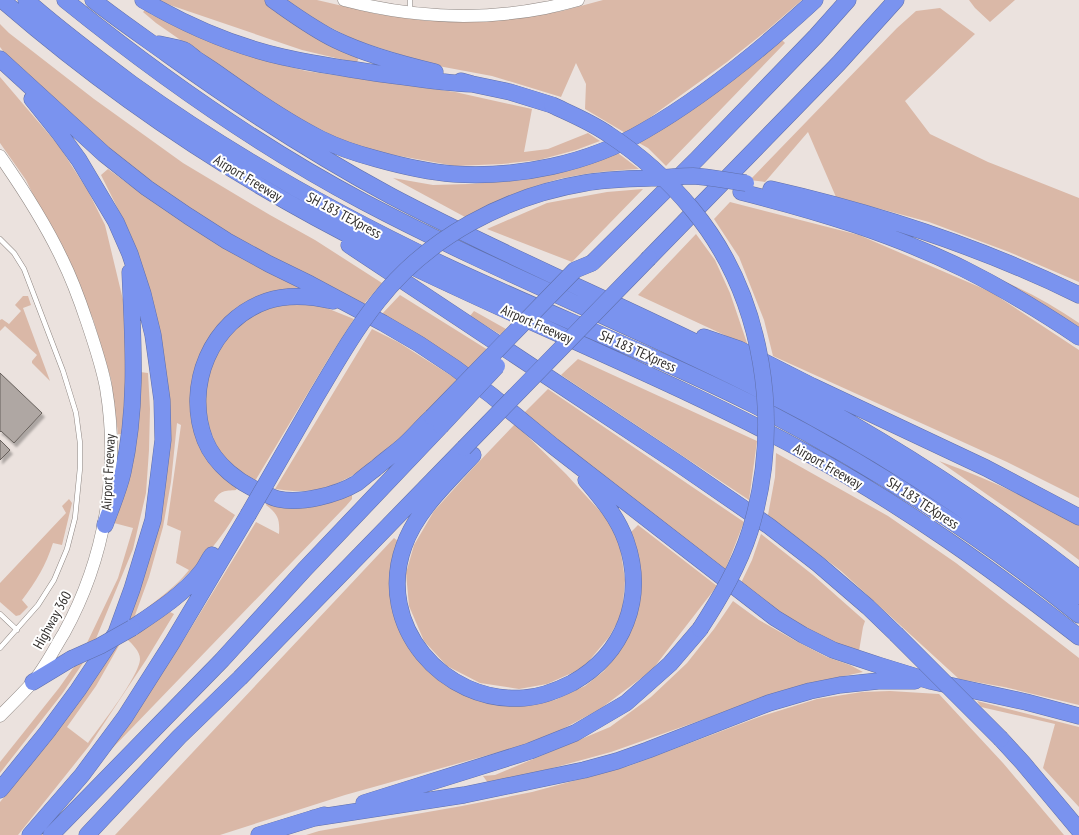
<svg xmlns="http://www.w3.org/2000/svg" width="1079" height="835" font-family="'PT Sans Narrow',sans-serif">
  <style>
    .green { fill: #dab8a7 }
    .building { fill: #afa7a3; stroke: #67605c; filter: url(#shadow) }
    .lines { fill: none; stroke-linecap: round; stroke-linejoin: round }
    .service-casing { stroke: #8e8682; stroke-width: 5.5 }
    .secondary-casing { stroke: #8e8682; stroke-width: 13 }
    .motorway-casing { stroke: #6070ab; stroke-width: 17 }
    .service { stroke: #fff; stroke-width: 4.5 }
    .secondary { stroke: #fff; stroke-width: 12 }
    .motorway { stroke: #7a93ef; stroke-width: 16 }
    .motorway-bridge-casing { stroke: #6070ab; stroke-width: 17; stroke-linecap: butt }
    .motorway-bridge { stroke: #7a93ef; stroke-width: 16 }
    .labels { text-anchor: middle; dominant-baseline: central; stroke-width: 4; stroke-linejoin: round; paint-order: stroke }
    .street-label { font-size: 14px; fill: #312e2c; stroke: #fff }
  </style>
  <defs>
    <filter id="shadow"><feDropShadow dx="2.5" dy="4" stdDeviation="1" flood-color="#0004"/></filter>
  </defs>
  <rect width="100%" height="100%" fill="#ebe2de"/>
  <path class="green" d="M158,0H266L359,56L357,63L302,50L164,3Z
    M287,0H317L377,14L428,21H475L518,18L562,11L603,0H802L765,32L727,62L627,134L585,109L586,84L576,63L561,97L492,76L433,65L355,40L318,21Z
    M969,0H1015L990,22L975,8Z
    M940,8L975,34L905,101L930,134L988,162L1079,198V282L1009,252L929,222L836,197L808,132L765,182L750,180L897,28L916,11Z
    M145,10L152,15L225,47L263,60L306,71L455,92L532,109L524,152L548,149L588,133L600,141L576,150L539,160L502,164L455,166L383,153L343,141L295,116L254,91L156,23L143,12Z
    M0,24L9,33L94,99L183,163L270,215L315,240L382,283L364,304L294,271L235,239L146,182L52,102L3,51L0,47Z
    M781,39L785,43L666,166L648,148L637,142Z
    M0,77L59,146L88,191L105,225L124,304L128,369L122,434H118L111,379L93,319L26,180L0,143Z
    M614,150L639,169C605,171 569,174 536,186C511,194 488,206 465,217L393,178L433,185L469,184L522,180L585,165Z
    M108,169L138,191L304,290L281,292L201,352L196,366L192,386V412L238,486L236,490C225,491 220,490 214,501L235,515C212,554 179,584 144,613L143,611C158,599 177,586 189,570L176,563L181,531L167,525L181,425L177,423L171,482L163,527L149,577L134,618L125,624L168,409L142,267L129,231L101,175Z
    M643,189L572,262L487,229L547,203L607,192Z
    M730,202L859,235L991,292L1079,350V498L1007,462L773,356L764,320L739,257L714,219Z
    M696,234L715,260L730,293L748,346L638,295Z
    M1001,280C1029,292 1054,306 1079,323V327L1046,306Z
    M400,295L488,350L469,370L382,314Z
    M23,296H28L31,305L23,308L50,381L32,363V361L37,355L5,326L0,331V320L2,319L9,324L21,311L15,305Z
    M301,303L319,305L354,319L330,356L255,481C244,474 232,467 224,457C207,435 199,392 210,367C213,360 218,353 222,346C228,336 237,325 247,319C264,308 281,305 301,303Z
    M474,311L506,329L501,335L470,316Z
    M372,329L398,342L458,380C425,417 365,482 315,490C301,492 289,491 275,489Z
    M578,359L757,441L749,500L561,375Z
    M140,372L148,373L150,409L149,450L146,493L133,549L95,641L86,645L118,578L133,528L114,523Z
    M548,389L744,522L724,573L524,413Z
    M515,424L566,474L609,521L620,546L625,580L622,614L609,637L583,668L547,684L519,689L480,683L447,666L424,641L409,606L406,573L414,545L434,511L472,469Z
    M776,453L888,516L956,563L1079,658V705L1004,687L959,679L841,571L768,515L775,477Z
    M939,461C987,478 1034,501 1079,525V560L1058,544Z
    M352,494V499L346,506L101,760L183,641L256,522L279,534C280,519 278,514 266,505L268,501Z
    M69,499L72,503L62,545L53,543C46,565 36,582 22,600L28,607L20,615L16,616L0,602V583L66,513L62,506Z
    M638,525L717,586L652,670L600,709L542,740L345,795L220,835H115L394,538L398,541L393,556L391,571L399,621L472,697L488,703L518,705L555,700L585,686L604,671L623,645L638,604L641,571L629,534Z
    M761,534L813,575L865,621L863,627L859,651L838,648L739,587L752,560Z
    M733,601L759,620L796,641L827,657L850,665L863,672L798,686L611,752L538,772L488,783L483,776L495,775L610,727L651,697L687,663L714,629Z
    M170,612L174,614L146,660L89,746L18,835H0V802L27,769L110,648L121,642L96,686L67,727L88,743C99,728 140,675 140,659C140,651 132,644 127,639Z
    M85,660L62,694L0,773V762L59,688L76,664Z
    M890,691L939,694L1003,763L1064,835H306L319,831L462,806L532,792L629,766L759,717L817,699L862,692Z
    M977,701L1079,727V807L1043,768L1055,724L981,707Z"/>
  <path class="building" d="M0,373L42,413L14,443L1,431L0,432Z
    M0,440L10,450L0,460Z"/>
  <g class="lines">
    <defs>
      <path id="service" d="M410,0V11
        M0,239L14,253L24,269L63,371L76,413L80,443V468L75,518L67,549L54,580L38,605L0,648
        M0,614L17,630"/>
      <path id="secondary" d="M344,0C409,17 479,21 545,8C556,6 567,3 578,0
        M0,156C23,189 45,223 62,259C72,279 80,301 87,322C94,343 102,366 106,388C120,471 105,559 64,633C54,649 45,668 32,683C22,694 11,705 0,716"/>
      <path id="motorway" d="M2,0C116,99 244,184 380,251C521,321 669,378 807,453C904,506 993,570 1079,637
        M26,0C60,30 96,57 132,84C231,155 336,214 446,266C548,314 653,354 754,405C869,464 978,534 1079,615
        M65,0C158,75 258,146 364,202C508,278 659,336 803,412C900,464 993,527 1079,596
        M93,0C117,19 142,36 167,54C239,106 313,154 391,196C506,257 627,307 744,366C863,425 975,496 1079,578
        M143,0C186,25 234,46 283,57C313,64 344,68 375,73C407,77 439,83 472,84
        M273,0C293,14 313,29 336,40C367,55 401,64 435,72
        M159,44C167,46 176,47 184,50C188,52 192,56 196,59C205,65 215,71 224,78C255,100 287,122 321,139C339,148 358,154 377,159C402,166 428,172 454,174C518,178 588,164 644,131C705,96 763,48 815,0
        M0,59L104,154L147,188L188,216L227,241L269,264L310,284L383,323L419,344L455,368L491,395L553,446L775,618L803,635L833,650L878,665L930,681L1026,702L1079,716
        M461,81L472,84L510,92L552,105
        M771,189C877,213 981,247 1079,295
        M741,192C817,211 893,234 964,269C1004,289 1042,312 1079,337
        M349,245L679,464L769,526L818,564L868,607L896,634
        M649,258L839,63L896,0
        M592,263L697,159L816,36L848,0
        M333,301C312,296 288,294 267,301C211,320 184,386 205,440C215,465 240,484 264,493C268,495 273,498 278,499C301,504 337,495 357,483C363,478 369,473 376,468C385,460 395,453 404,445C414,436 422,426 432,417
        M704,337L739,349L812,386L986,468L1079,517
        M473,455C448,482 416,511 404,546C375,625 443,704 524,698C540,697 558,690 572,683C624,654 646,598 626,541C618,518 602,499 586,480
        M105,525C111,508 119,490 123,472C138,405 133,340 130,272
        M132,628C156,612 184,594 202,571C206,566 208,560 212,555
        M33,682L71,659
        M1001,739L1023,763L1079,830
        M0,790L47,732L78,690L116,633L132,589L153,520L163,440L162,400L153,335L143,294L130,254L116,222L79,160L60,134L32,99
        M364,803L530,751L575,733L626,703L670,664L700,629
        M314,818L464,795L584,770L617,761L648,750L769,703L810,691L840,685L878,681H915
        M30,835L82,775L125,717L172,643L248,515
        M51,835L222,660L304,570L441,426
        M87,835L179,737L240,678L464,448
        M259,835L324,815"/>
    </defs>
    <use href="#service" class="service-casing"/>
    <use href="#secondary" class="secondary-casing"/>
    <use href="#motorway" class="motorway-casing"/>
    <use href="#service" class="service"/>
    <use href="#secondary" class="secondary"/>
    <use href="#motorway" class="motorway"/>
    <defs>
      <path id="motorway-bridge" d="M552,105C571,114 591,122 608,134C640,155 668,180 692,209C765,297 783,423 750,531C739,566 720,598 700,629
        M432,417L575,270L592,263
        M441,426L497,366
        M464,448L649,258
        M248,515C271,475 294,435 317,395C336,363 355,330 378,301C428,237 506,196 585,183C607,179 629,179 651,178C665,178 679,176 693,176C711,177 728,181 746,183
        M896,634L1001,739
        M71,659L100,646L132,628"/>
    </defs>
    <use href="#motorway-bridge" class="motorway-bridge-casing"/>
    <use href="#motorway-bridge" class="motorway-bridge"/>
  </g>
  <g class="labels">
    <g class="street-label">
      <text transform="translate(248 178) rotate(31)">Airport Freeway</text>
      <text transform="translate(344 215) rotate(28)">SH 183 TEXpress</text>
      <text transform="translate(537 324) rotate(24)">Airport Freeway</text>
      <text transform="translate(638 351) rotate(24)">SH 183 TEXpress</text>
      <text transform="translate(828 466) rotate(30)">Airport Freeway</text>
      <text transform="translate(108 472) rotate(-87)">Airport Freeway</text>
      <text transform="translate(923 503) rotate(33)">SH 183 TEXpress</text>
      <text transform="translate(52 620) rotate(-61)">Highway 360</text>
    </g>
  </g>
</svg>
